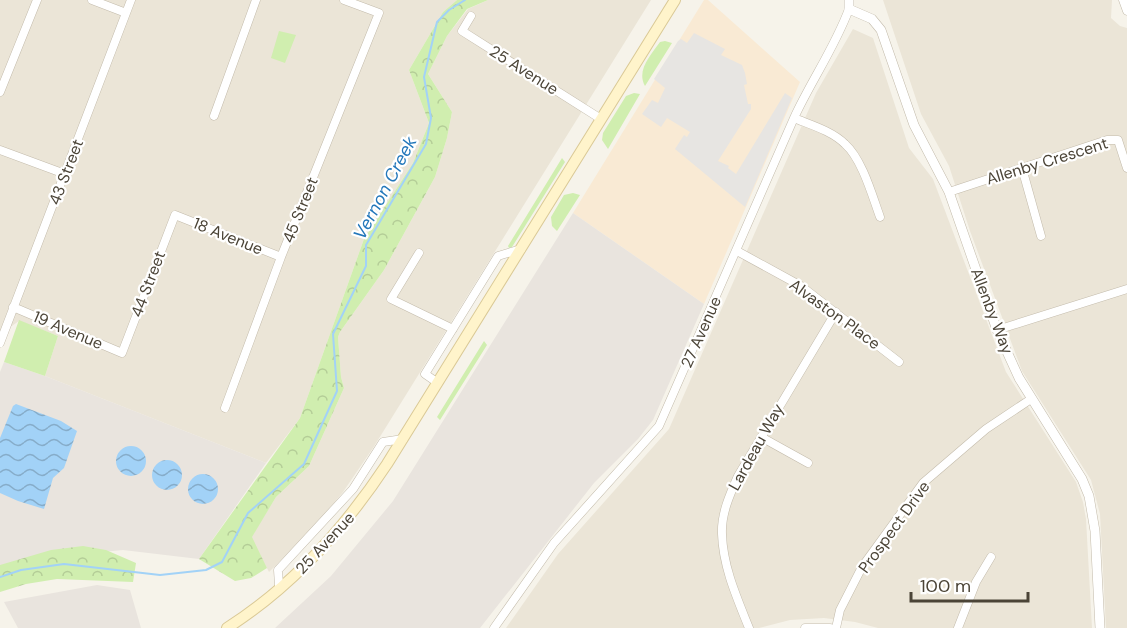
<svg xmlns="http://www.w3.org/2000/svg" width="1127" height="628" font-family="'DM Sans',sans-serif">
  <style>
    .residential { fill: #ebe5d7 }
    .commercial { fill: #f9ead4 }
    .industrial { fill: #e9e4de }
    .green { fill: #d0eeaf }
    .forest { fill: url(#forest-crowns) }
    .parking { fill: #e7e5e2 }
    .water { fill: url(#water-waves) }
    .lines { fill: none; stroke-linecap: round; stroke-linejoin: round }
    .stream { stroke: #a2d2f7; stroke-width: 2 }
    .minor-casing { stroke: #c3bbab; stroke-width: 9 }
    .tertiary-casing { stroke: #c3bbab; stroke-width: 10 }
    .secondary-casing { stroke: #dac996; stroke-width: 12 }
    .minor { stroke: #fff; stroke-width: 8 }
    .tertiary { stroke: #fff; stroke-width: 9 }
    .secondary { stroke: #fff4cb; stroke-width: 10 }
    .labels { text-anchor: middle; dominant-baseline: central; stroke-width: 4.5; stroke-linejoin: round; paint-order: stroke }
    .street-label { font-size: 16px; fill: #4b4437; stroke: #fff }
    .water-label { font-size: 18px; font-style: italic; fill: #2377ba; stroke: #fff }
  </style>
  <defs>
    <pattern id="forest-crowns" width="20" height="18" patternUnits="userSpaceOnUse" patternTransform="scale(1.5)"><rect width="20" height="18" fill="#d0eeaf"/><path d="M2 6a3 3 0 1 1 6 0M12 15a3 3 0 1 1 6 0" fill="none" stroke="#b4cd97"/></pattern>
    <pattern id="water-waves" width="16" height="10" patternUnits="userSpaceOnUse" patternTransform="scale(1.5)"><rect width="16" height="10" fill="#a2d2f7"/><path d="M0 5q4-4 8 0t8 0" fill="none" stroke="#86acc9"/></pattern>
  </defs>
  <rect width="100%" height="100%" fill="#f6f3ea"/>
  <path class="residential" d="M0,0H457L443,12L409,70L429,123L413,163L364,239L300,418L266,463L45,376L58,336L19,321L0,334Z
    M488,0H651L373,448L343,492L307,535L269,572L251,537L276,497L309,466L344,388L341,377L338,337L340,332L384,270L435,177L447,138L452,112L428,74L447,36L468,9Z
    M883,0H1112L1111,18L1120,26L1127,28V628H1106L1100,514L1091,480L1022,371L970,231L949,166L921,114Z
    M853,29L873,38L909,148L933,179L1006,372L1076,482L1083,502L1086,519L1092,628H878L855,622L824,618L790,620L759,628H506L558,554L669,429L816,93Z"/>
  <path class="commercial" d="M704,0H708L800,82L704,304L573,213Z"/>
  <path class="industrial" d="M573,213L704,304L653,420L638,439L594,483L480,628H275L331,576L393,501Z
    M4,362L45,376L266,463L199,559L123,550L40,558L0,567V372Z
    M97,585L130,590L141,628H18L4,602Z"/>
  <path class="green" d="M279,31L296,35L285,63L271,58Z
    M665,41L672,43L645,86C636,70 651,55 660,42Z
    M634,93L640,94L608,149L602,140L603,133L626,96Z
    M562,158L565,162L512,247L509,248L508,246Z
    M573,193L580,195L557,231L552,226L551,217L564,195Z
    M19,320L58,336L45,376L4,362Z
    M484,341L487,345L440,420L437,417Z"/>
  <path class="forest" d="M457,0H488L467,9L447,36L428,74L452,112L447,138L435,177L384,270L340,332L338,337L341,377L344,388L309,466L276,497L252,537L267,568L251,578L235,581L199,559L300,418L364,239L413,163L429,123L409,70L443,12Z
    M83,546L106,550L136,563L133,582L57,579L26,584L0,592V565L51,550Z"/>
  <path class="parking" d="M694,33L725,49L721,55L742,65L745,73L747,84L744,85L748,104H751V109L718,161L729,166L728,168L736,174L785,93L792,98L745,207L675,149L684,135L687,137L690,132L667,118L661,127L642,114L652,100L658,103L665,88L654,79L678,41L681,39L687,43Z"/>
  <path class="water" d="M16,404L61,421L77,431L64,468L53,478L44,509L18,501L0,493V438L13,406Z
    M116 461a15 15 0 1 1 30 0a15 15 0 1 1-30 0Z
    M152 475a15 15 0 1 1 30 0a15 15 0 1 1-30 0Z
    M188 489a15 15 0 1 1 30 0a15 15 0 1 1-30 0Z"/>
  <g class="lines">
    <path class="stream" d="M0,577L21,570L64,564L160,575L206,570L222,562L248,513L304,464L337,391L333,334L366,266V245L426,144L431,118L424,77L437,22L449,10L465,0"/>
    <defs>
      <path id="minor" d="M92,0L126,13
        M1123,0L1127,11
        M471,16L462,31L601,119
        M0,92L37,0
        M214,116L256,0
        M794,118C811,125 832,131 845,144C862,159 872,195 880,217
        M0,150L65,174
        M1022,168L1041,236
        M949,192L1107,140H1118L1127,168
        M737,251L801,286L899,362
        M419,253L391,299L453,329
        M13,307L122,353L175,215L281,257
        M997,330L1127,289
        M0,343L131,0
        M438,383L425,374L498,256L521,249
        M225,408L281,257L379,13L344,0
        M761,437L808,463
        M279,585L278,570L353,489L383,442L403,439
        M494,628L554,543L659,426L794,118C811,81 835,47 849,9
        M749,628C737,598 723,567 722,534C721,514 730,494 738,476L836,312
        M805,628H830
        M836,628L840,610L862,567L923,483L986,429L1031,399
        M958,628L976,582L991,557"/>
      <path id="tertiary" d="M849,0V9L872,19L881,30L914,125L949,192L997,330L1019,378L1082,479L1089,496L1095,531L1100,628"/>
      <path id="secondary" d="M227,628C293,586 344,529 387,464L675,0"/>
    </defs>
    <use href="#minor" class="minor-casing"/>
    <use href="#tertiary" class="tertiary-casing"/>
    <use href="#secondary" class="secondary-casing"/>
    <use href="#minor" class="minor"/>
    <use href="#tertiary" class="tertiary"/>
    <use href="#secondary" class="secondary"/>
  </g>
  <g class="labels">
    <g class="street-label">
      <text transform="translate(524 70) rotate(32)">25 Avenue</text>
      <text transform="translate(1047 161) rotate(-17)">Allenby Crescent</text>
      <text transform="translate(66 172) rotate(-69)">43 Street</text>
      <text transform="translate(300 210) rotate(-68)">45 Street</text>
      <text transform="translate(228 236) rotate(22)">18 Avenue</text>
      <text transform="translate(148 284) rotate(-69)">44 Street</text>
      <text transform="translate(992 311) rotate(69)">Allenby Way</text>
      <text transform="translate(835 314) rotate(36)">Alvaston Place</text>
      <text transform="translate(68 330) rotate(23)">19 Avenue</text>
      <text transform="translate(701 332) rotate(-66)">27 Avenue</text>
      <text transform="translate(756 447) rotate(-61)">Lardeau Way</text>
      <text transform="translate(894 527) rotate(-54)">Prospect Drive</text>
      <text transform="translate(325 543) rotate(-47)">25 Avenue</text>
    </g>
    <g class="water-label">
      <text transform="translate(385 188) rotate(-62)">Vernon Creek</text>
    </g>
  </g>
  <path d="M911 592v9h117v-9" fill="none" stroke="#4b4437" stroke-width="3"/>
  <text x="920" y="592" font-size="18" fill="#4b4437" stroke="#ffffff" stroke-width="4.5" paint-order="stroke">100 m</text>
</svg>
